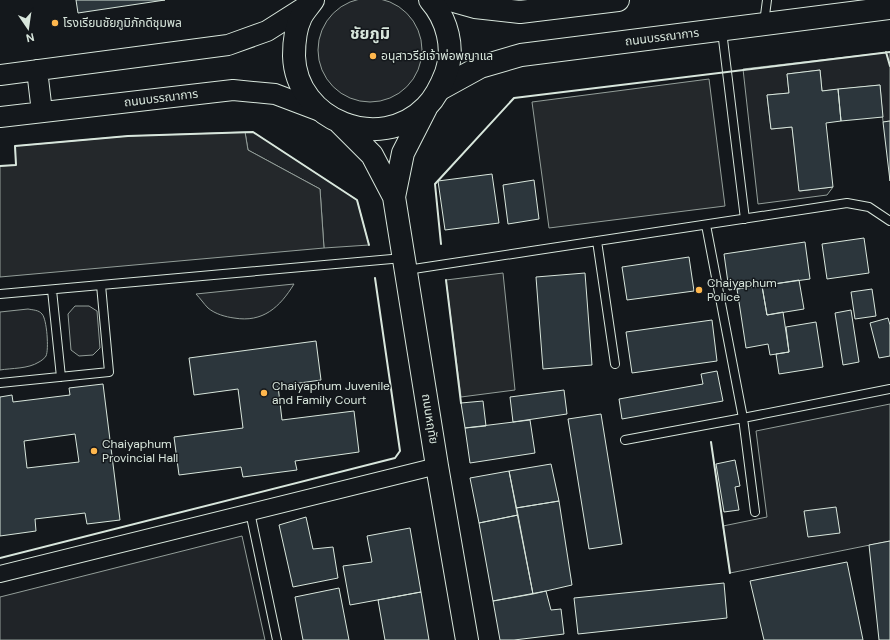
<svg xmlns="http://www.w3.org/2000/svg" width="890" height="640" font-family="'DM Sans','Noto Sans Thai',sans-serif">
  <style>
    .green { fill: #202428; stroke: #939e99 }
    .parking { fill: #24282b; stroke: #939e99 }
    .building { fill: #2c363c; stroke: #d8e6dc; fill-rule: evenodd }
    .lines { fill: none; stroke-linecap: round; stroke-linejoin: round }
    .service-casing { stroke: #d8e6dc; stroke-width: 10 }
    .minor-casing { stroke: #d8e6dc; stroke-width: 18 }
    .tertiary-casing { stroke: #d8e6dc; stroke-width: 22 }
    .secondary-casing { stroke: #d8e6dc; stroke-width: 24 }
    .primary-casing { stroke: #d8e6dc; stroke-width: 24 }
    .service { stroke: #14181c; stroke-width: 8 }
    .minor { stroke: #14181c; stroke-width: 16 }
    .tertiary { stroke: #14181c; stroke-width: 20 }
    .secondary { stroke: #14181c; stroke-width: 22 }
    .primary { stroke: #14181c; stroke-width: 22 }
    .wall { stroke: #d8e6dc; stroke-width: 2 }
    .poi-dot { fill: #ffb74d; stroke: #14181c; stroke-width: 1.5 }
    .labels { text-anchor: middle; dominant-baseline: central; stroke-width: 3; stroke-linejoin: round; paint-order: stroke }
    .poi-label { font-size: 12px; fill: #d8e6dc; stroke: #14181c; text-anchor: start }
    .street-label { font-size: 12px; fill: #d8e6dc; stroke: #14181c }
    .district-label { font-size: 16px; font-weight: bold; fill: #d8e6dc; stroke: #14181c }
  </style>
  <rect width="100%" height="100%" fill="#14181c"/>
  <path class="green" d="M318 50a52 52 0 1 1 104 0a52 52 0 1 1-104 0Z
    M890,52V121L883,122L880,85L822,91L820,70L787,74L789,93L767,95L771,129L792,127L800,191L833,187L827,195L758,204L743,69Z
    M245,132H253L357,200L369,245L324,248L320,189L248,150Z
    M294,284C280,307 263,323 234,318C226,317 215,314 208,308C204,304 200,298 196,294Z
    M75,306H89L97,311L100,348L93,355L79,356L71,350L68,314Z
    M28,309C33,310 39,310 42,314C47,319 49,350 46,356C45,358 41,361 39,362C28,369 12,368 0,370V312Z
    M890,404V541L730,573L723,526L767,517L756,431Z
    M242,536L265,640H0V597Z"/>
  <path class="parking" d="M709,79L725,206L549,228L532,102Z
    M245,132L248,150L320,189L324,248L0,277V166L16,165L15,146L128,136Z
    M503,273L515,390L461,397L446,280Z"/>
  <path class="building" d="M76,0H165L78,13Z
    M820,70L822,91L838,89L841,121L826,123L833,187L799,191L792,127L771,129L767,95L789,93L787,74Z
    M880,85L883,117L841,121L838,89Z
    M890,121V181L883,122Z
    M492,174L499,223L445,230L438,181Z
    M534,180L539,219L508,224L503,185Z
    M864,238L869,273L827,279L822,244Z
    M805,242L810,279L729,290L724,254Z
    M689,257L694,291L627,300L622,267Z
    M585,273L592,365L543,369L536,277Z
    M799,280L804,309L767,315L762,286Z
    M762,286L767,315L783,312L789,352L770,355L768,344L746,348L737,289Z
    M872,289L876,316L855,319L851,292Z
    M851,310L859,362L843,365L835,313Z
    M888,318L890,325V356L879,358L870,323Z
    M712,320L717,361L632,373L626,332Z
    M816,322L823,367L779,374L776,354L789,352L786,327Z
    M316,341L321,380L278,386L282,420L354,411L359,452L295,461L297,470L243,477L241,467L179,475L174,437L243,428L238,389L194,395L189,358Z
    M717,371L723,401L622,419L619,399L703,384L701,374Z
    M103,384L120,520L87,524L85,513L35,519L36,531L0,536V397L12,395L13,402L70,395L69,388ZM75,434L79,462L27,468L24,441Z
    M564,390L567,414L513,422L510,397Z
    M483,401L486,426L465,428L461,403Z
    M601,414L622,544L589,549L568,419Z
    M530,420L535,453L470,463L465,428Z
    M735,460L740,486L735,487L739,510L724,512L716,464Z
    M551,464L559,501L516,508L509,471Z
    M509,471L518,515L479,523L470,478Z
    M559,501L572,585L533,594L516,508Z
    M836,507L840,533L808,537L804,511Z
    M518,515L533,594L493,601L479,523Z
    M306,517L313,549L333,547L338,578L293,587L279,525Z
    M410,528L421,592L350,605L343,566L372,562L367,536Z
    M890,541V640H879L869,545Z
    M847,562L863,640H764L750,581Z
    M724,583L727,618L578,634L574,598Z
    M339,588L349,640H303L295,597Z
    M546,591L551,610L561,609L564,634L514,640H500L493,601Z
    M421,592L429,640H385L378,600Z"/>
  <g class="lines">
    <defs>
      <path id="service" d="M764,23L767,0
        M722,31L745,219
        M706,225L743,418L755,512
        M597,241L615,364
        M407,270L847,203L869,207L890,221
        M52,290L61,377
        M0,294L403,258
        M0,383L109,372L101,285
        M625,440L743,418L890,389
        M250,512L277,640"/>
      <path id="minor" d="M0,574L437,466"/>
      <path id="tertiary" d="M37,70L42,112
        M0,75L228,45L267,31L311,3
        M0,117L233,90L275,94L320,111"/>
      <path id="secondary" d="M450,0L475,7L520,12L618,0
        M440,89L480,67L521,55L890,8"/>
      <path id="primary" d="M313,0C309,6 304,11 301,17C295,29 294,43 294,56C296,121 380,154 426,107C436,97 441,86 446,73C455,48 447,19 430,0
        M340,123L372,155L394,197L437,466L467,640
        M394,197L403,153L426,108"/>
    </defs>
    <use href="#service" class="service-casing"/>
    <use href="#minor" class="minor-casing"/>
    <use href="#tertiary" class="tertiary-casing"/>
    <use href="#secondary" class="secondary-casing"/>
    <use href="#primary" class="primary-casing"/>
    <use href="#service" class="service"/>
    <use href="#minor" class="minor"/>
    <use href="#tertiary" class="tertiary"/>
    <use href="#secondary" class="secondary"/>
    <use href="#primary" class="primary"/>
    <path class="wall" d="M886,52L890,66
      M0,166L16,165L15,146L128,136L253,132L357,200L369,245
      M441,244L435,184L514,98L890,52
      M446,280L461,403
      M711,442L730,573
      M0,558L395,458L400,451L375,278"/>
  </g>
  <g class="poi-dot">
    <circle cx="55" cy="23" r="4"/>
    <circle cx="373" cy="56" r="4"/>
    <circle cx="699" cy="290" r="4"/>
    <circle cx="264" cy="393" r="4"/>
    <circle cx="94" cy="451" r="4"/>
  </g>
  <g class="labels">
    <g class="poi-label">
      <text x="63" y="23">โรงเรียนชัยภูมิภักดีชุมพล</text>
      <text x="381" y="56">อนุสาวรีย์เจ้าพ่อพญาแล</text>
      <text x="707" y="283">Chaiyaphum<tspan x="707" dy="14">Police</tspan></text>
      <text x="272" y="386">Chaiyaphum Juvenile<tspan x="272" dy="14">and Family Court</tspan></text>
      <text x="102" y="444">Chaiyaphum<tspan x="102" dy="14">Provincial Hall</tspan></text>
    </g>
    <g class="street-label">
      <text transform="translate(662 37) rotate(-7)">ถนนบรรณาการ</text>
      <text transform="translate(161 98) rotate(-7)">ถนนบรรณาการ</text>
      <text transform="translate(430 419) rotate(81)">ถนนหฤทัย</text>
    </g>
    <g class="district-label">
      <text x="370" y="33">ชัยภูมิ</text>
    </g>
  </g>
  <g transform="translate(28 28) rotate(167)" stroke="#14181c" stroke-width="3" paint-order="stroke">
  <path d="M0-3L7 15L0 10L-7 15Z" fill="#d8e6dc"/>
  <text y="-6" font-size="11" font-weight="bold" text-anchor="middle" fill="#d8e6dc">N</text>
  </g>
</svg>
